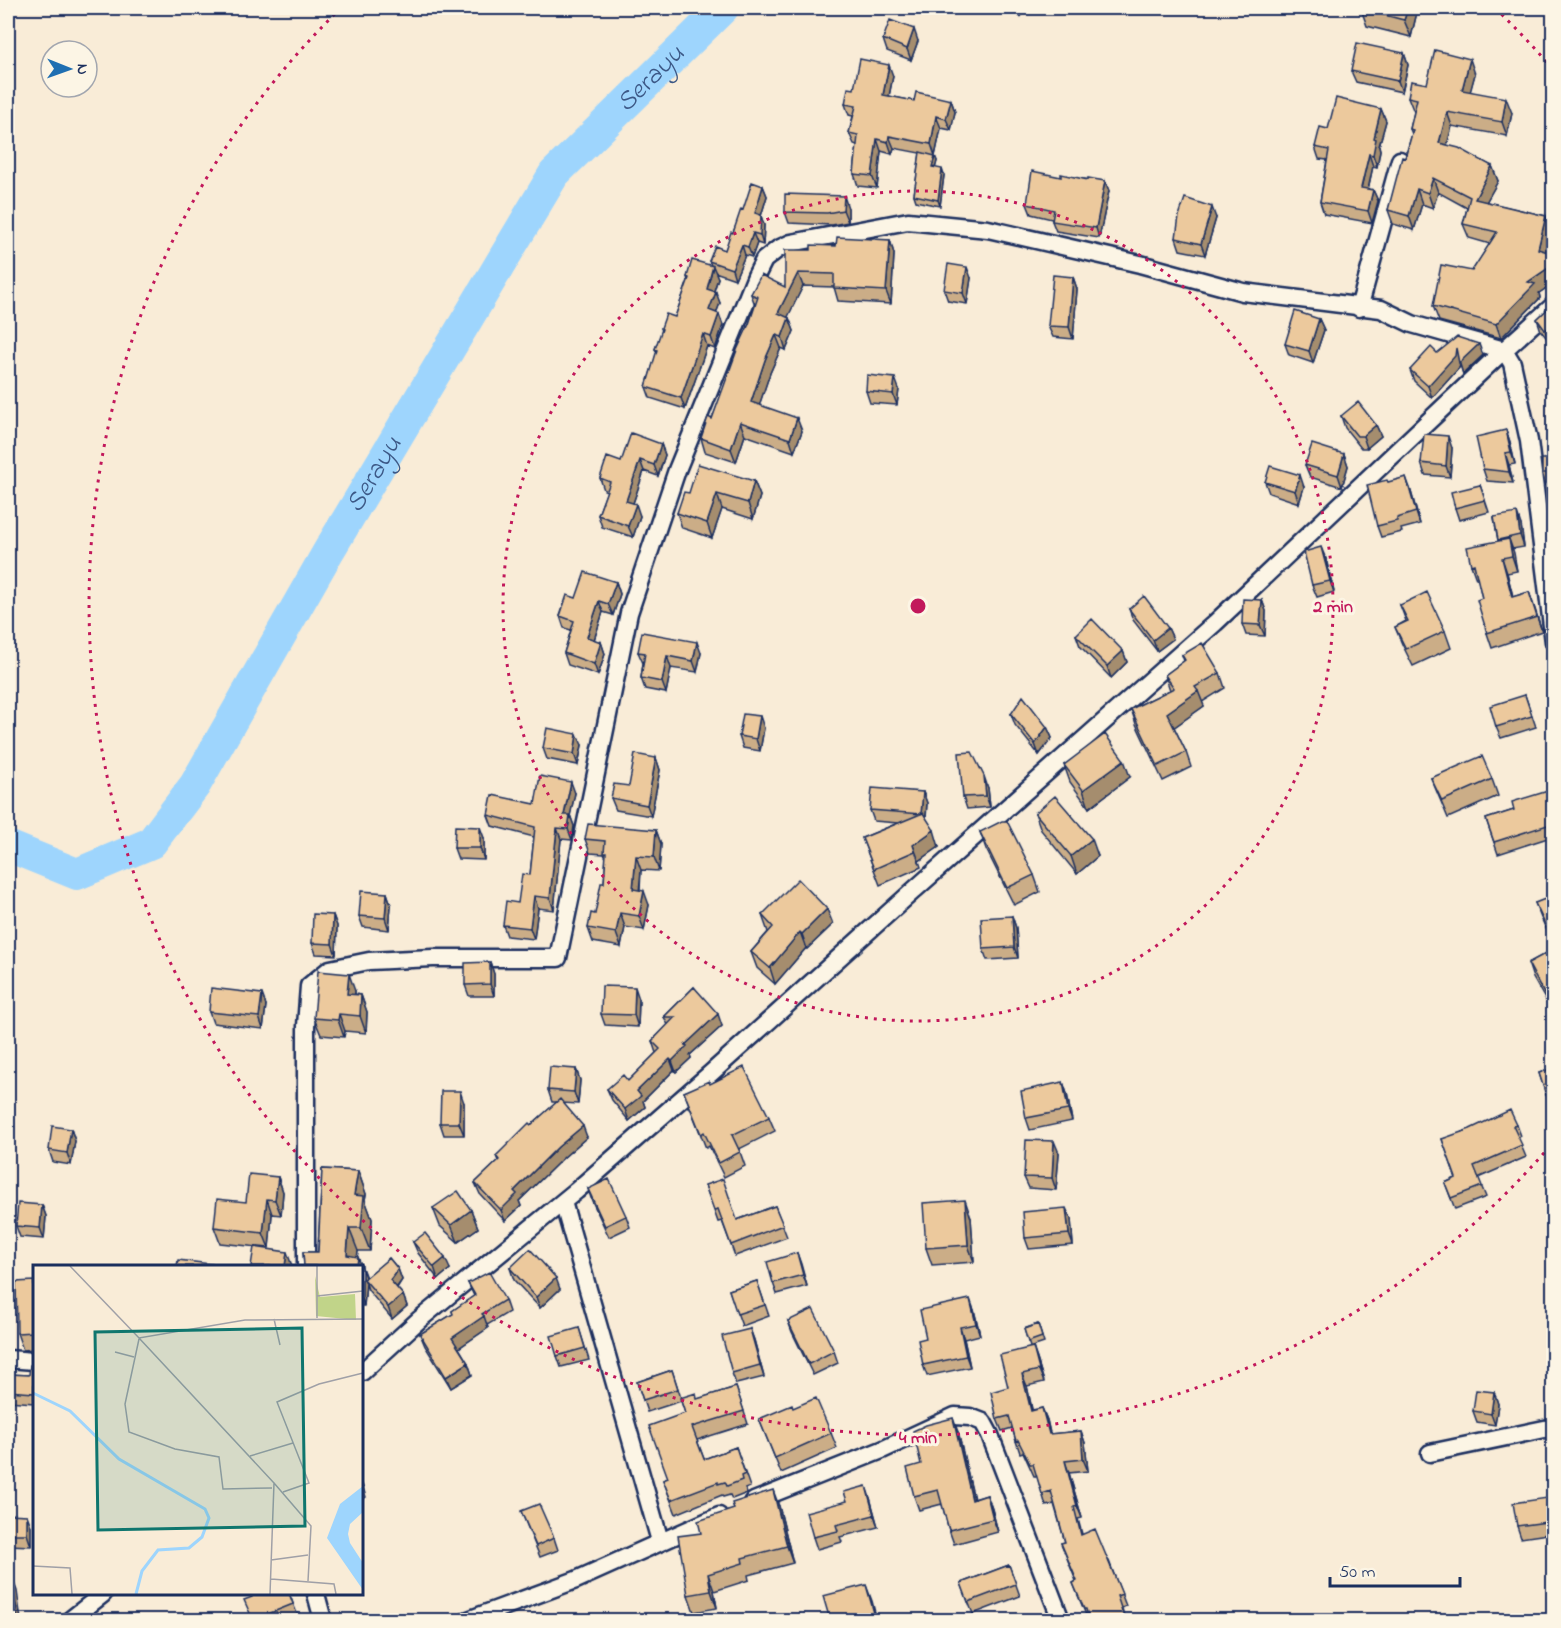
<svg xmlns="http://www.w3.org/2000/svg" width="1561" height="1628" font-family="'Indie Flower',sans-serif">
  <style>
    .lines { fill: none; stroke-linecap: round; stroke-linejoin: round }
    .river { stroke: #9ed5fd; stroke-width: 32 }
    .minor-casing { stroke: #1b2f5e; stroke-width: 21 }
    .minor { stroke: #fcf5e5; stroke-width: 16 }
    .wall { fill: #cbad87; stroke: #1b2f5e; stroke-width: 1.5 }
    .shaded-wall { fill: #a58d6e; stroke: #1b2f5e; stroke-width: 1.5 }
    .building { fill: #ecc99d; stroke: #1b2f5e; stroke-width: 1.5 }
    .ring { fill: none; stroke: #c2185b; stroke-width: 3; stroke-dasharray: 3 6 }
    .labels { text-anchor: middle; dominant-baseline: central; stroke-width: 6; stroke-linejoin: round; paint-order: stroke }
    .water-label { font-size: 27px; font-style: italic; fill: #3c5886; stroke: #fcf5e5 }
    .inset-river { fill: none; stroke: #9ed5fd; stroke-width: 3 }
    .inset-road { fill: none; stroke: #a0a0a7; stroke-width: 1.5 }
    .view { fill: #0f766e; fill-opacity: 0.15; stroke: #0f766e; stroke-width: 3 }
    .inset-edge { fill: none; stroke: #1b2f5e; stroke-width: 3 }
    .centre { fill: #c2185b; stroke: #fcf5e5; stroke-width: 3 }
    .ring-label { font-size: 18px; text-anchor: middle; font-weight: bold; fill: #c2185b; stroke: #fcf5e5; stroke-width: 6; stroke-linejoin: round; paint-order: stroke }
  </style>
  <rect width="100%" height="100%" fill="#f9ecd7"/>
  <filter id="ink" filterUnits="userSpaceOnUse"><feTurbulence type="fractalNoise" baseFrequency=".0167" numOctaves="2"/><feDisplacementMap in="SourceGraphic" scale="12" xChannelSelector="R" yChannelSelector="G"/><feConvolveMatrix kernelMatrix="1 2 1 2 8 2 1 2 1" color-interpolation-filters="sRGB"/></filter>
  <g filter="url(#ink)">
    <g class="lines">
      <path class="river" id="s1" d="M8,846L77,874L151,843L195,785L328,552L554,174L723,8"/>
      <defs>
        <path id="minor" d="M1554,305L1504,350L1512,363L1529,441L1554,642
          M1359,308L1400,160
          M563,1202L660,1541
          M306,1266V1026L309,986L330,969L369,961L433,958H558L629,613L677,470L756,276L764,260L778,249L791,243L908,221L988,229L1140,264L1243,292L1381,309L1412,324L1504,350
          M8,1359L34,1361
          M362,1372L420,1319L576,1191L710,1074L913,891L1215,623L1504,350
          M1430,1453L1554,1427
          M754,1501L882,1450L955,1416L970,1417L983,1422L990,1435L1061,1620
          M316,1594L323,1620
          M70,1620L103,1594
          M468,1620L576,1580L719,1516"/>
      </defs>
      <use href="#minor" class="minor-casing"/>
      <use href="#minor" class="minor"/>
    </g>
    <path class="wall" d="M998,8H1024L1021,16L999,10Z
      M1418,8L1411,37L1367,26L1361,9Z
      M1456,8H1480L1479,12Z
      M883,39L918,41L911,60L887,51Z
      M1404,53L1408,65L1402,92L1356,82L1351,71Z
      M1475,74L1470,91L1512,113L1507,136L1452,126L1447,145L1492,166L1498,181L1486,202L1546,216L1551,231L1546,251L1554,254V283L1539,293L1540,298L1501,338L1439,321L1433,306L1472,271L1490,244L1469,238L1463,224L1467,208L1438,192L1433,208L1422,204L1414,230L1393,224L1388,210L1405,158L1412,134L1410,129L1414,112L1408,97L1427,84Z
      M893,76L889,96L914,101L951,100L955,112L951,130L941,128L935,156L937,161L935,168L944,175L940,206L916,201L914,195L920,153L894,148L892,154L881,151L877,188L858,186L854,174L857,145L854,144L849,133L853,116L849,115L845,104L854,89Z
      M1381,109L1386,121L1379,146L1380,150L1377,167L1373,166L1368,189L1373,190L1378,201L1372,223L1324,214L1320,202L1327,160L1319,159L1315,147L1328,129Z
      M1061,177L1105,181L1109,191L1099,238L1056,231L1052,221V219L1031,214L1027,204Z
      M763,186L767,196L761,216L764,225L763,245L757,243L752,257L745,255L735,279L715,272L718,278L714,291L720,303L716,313L723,325L715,349L707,346L685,409L650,398L646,387L657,352L655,349L662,331L661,328L675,317L688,281L687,277L711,265L709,261L725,250L743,210Z
      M848,208V222L832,225L789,223L785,212Z
      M1216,218L1205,255L1180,250L1176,238Z
      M890,240L894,254L891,304L838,301L834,287L803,286L787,317L789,318L794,331L786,350L781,348L770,373L759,405L802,431L794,452L745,435L736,462L705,452L701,438L712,419L749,324L755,305L751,294L785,287L811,250L836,246Z
      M1073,277L1077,289L1073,339L1053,337L1048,326Z
      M971,278L967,304L948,301L944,290Z
      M1554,303V338L1549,341L1541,331L1537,319Z
      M1319,319L1324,330L1313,363L1289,355L1285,344Z
      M1483,355L1463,374L1460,364L1459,368L1432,398L1414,381L1410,370Z
      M899,389L897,405L870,403L866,391Z
      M1341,416L1376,425L1381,436L1367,448H1361L1345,428Z
      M1506,430L1510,442L1515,464L1509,465L1513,483L1487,481L1483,469Z
      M661,444L665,455L658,476L644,471L633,503L640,516L633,537L602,527L598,515L607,491L604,490L600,478L621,462Z
      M1452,448L1450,477L1425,475L1421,463Z
      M1344,454L1348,466L1342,487L1310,477L1305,465Z
      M1554,459V489L1548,490L1542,473Z
      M754,481L760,496L753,519L722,509L712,538L682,528L677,513L689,493Z
      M1265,482L1304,487L1299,503L1269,493Z
      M1388,482L1410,488L1420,524L1401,529L1402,532L1381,537L1377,526Z
      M1480,485L1489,512L1459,520L1455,508Z
      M1494,517L1521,525L1524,547L1512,549L1517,571L1507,573L1513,597L1529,592L1542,631L1492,648L1487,633L1482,598L1478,579H1476L1471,565L1498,541Z
      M1326,559L1334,592L1317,597L1312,585Z
      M616,582L620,594L613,615L603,612L594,640L601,642L605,654L598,675L568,665L564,653L571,630L564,628L560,616L576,598Z
      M1262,600L1266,611L1265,636L1246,635L1242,624Z
      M1400,605L1445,631L1451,648L1413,666L1402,644L1395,627L1406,621Z
      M1129,609L1168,628L1173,639L1157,651L1133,620Z
      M1076,635L1123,651L1127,662L1111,678L1080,646Z
      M638,652L701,653L697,672L671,668L666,693L645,689L641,678L643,663Z
      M1182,655L1220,673L1225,688L1202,702L1204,706L1174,727L1186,752L1191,767L1163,781L1136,724L1131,709L1170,690L1165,675L1184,661Z
      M1525,695L1536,727L1501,738L1496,727Z
      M1011,714L1047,727L1052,738L1039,755L1015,725Z
      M764,728L760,751L743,748L739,736Z
      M582,745L578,765L547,759L543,748Z
      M656,758L660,770L651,816L616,810L611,798L629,786Z
      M1064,765L1130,777L1089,808L1070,782Z
      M1431,778L1492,779L1498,796L1448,818Z
      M988,788L990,807L967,809L963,797Z
      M1548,791L1554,807V836L1498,854L1486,819L1514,810Z
      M923,792L927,803L926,819L939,847L919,861L921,867L880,885L862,838L898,823L874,821L870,810Z
      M575,793L570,815L574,826L572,840L561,839L554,910L538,908L534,939L507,936L503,925L518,903L530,875L534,837L492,826L488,815L535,804Z
      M1035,813L1098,856L1077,874L1041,830Z
      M656,830L661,844L659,871L641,870L640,890L649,905L644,930L625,927L621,947L593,942L588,928L595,914L604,883L606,858L604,854L590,853L585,839Z
      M980,832L1034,875L1040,892L1014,905L986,849Z
      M484,838V860L458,859L454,848Z
      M387,893L391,905L389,930L363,927L359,916Z
      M1554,901V946L1541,918L1535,903H1547Z
      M333,915L337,926L336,955L316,954L312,943Z
      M762,915L833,924L807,949L806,948L775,984L757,968L751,952L768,932Z
      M1012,916L1016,928L1018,958L987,960L983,949Z
      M1554,949V1015L1533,978L1528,963Z
      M490,962L494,974V996H469L465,985Z
      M694,987L722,1026L690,1055L691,1058L676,1072L674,1070L643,1101L645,1107L629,1121L612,1100L607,1089L628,1081L656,1053L652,1041L668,1025L664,1017Z
      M355,991V994L361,995L367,1012L366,1033L345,1031L344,1037L321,1035L314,1018Z
      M639,999L638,1027L605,1025L601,1014Z
      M266,1005L263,1029L213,1023L209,1012Z
      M1554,1068V1105L1550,1106L1539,1073Z
      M576,1069L580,1080L578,1104L563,1103L587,1137L563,1158L519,1201L521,1206L505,1221L480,1194L475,1183L498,1161L496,1156L557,1102H552L548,1090Z
      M1063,1082L1067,1094L1072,1121L1030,1130L1026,1118Z
      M710,1084L769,1117L775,1131L739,1149L745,1166L724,1177L709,1146L706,1148L684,1092Z
      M464,1103V1135H444L440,1123Z
      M1517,1125L1521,1136L1518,1138L1526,1157L1478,1178L1486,1197L1455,1209L1445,1183L1456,1178L1442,1139Z
      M71,1129L75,1141L71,1165L53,1162L49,1150Z
      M1059,1153L1056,1190L1029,1188L1024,1177Z
      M322,1169L358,1171L366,1194L365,1200L372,1219L370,1251H358L357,1257H358L366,1278L389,1258L398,1269L402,1280L397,1288L403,1295L407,1306L392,1319L368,1290L366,1283L364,1306H362V1266H304L303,1252H318Z
      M278,1177L283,1192L281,1215L272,1214L269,1248L220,1243L214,1227Z
      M705,1185L737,1220L775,1206L787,1237L735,1256L722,1221L718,1222Z
      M588,1189L626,1216L630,1227L609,1237L592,1201Z
      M42,1205L46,1216L44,1239L20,1237L16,1226Z
      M433,1208L471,1210L478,1228L458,1242L440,1226Z
      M971,1218L974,1262L932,1265L926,1248Z
      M1071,1219L1073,1245L1029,1249L1025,1238Z
      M413,1242L450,1269L438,1279L418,1253Z
      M797,1253L807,1286L777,1294L773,1283Z
      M510,1268L560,1289L540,1308L514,1280Z
      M34,1281V1349L23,1350L17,1333Z
      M757,1281L769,1316L742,1326L729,1290Z
      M468,1283L505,1300L509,1312L487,1325L488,1328L459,1348L468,1363L472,1375L451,1388L425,1346L420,1334L453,1314L452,1311L474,1296Z
      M974,1310L980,1335L964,1339L970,1367L927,1376L923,1365L926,1338Z
      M788,1321L834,1351L838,1363L813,1375L792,1332Z
      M1038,1324L1044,1343L1032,1347L1037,1359L1044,1382L1027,1386L1032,1410L1042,1408L1047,1420L1050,1434L1081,1431L1085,1443L1088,1471L1069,1473L1082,1518L1078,1519L1082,1534L1109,1561L1126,1606L1122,1608L1125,1620H1088L1073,1583L1076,1581L1061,1543L1065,1542L1054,1504L1046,1506L1037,1476H1034L1023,1452L1020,1453L1016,1441L1012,1428L1002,1431L997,1419L1008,1387L1030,1347L1024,1329Z
      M579,1328L589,1360L561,1367L557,1356Z
      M750,1329L754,1340L764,1377L736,1384L732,1373Z
      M34,1365V1403L8,1401V1374L29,1375Z
      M672,1370L681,1398L698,1399L736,1387L748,1424L697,1440L704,1459L736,1447L750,1487L745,1489L747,1493L732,1499L730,1495L723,1497L722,1495L676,1514L663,1480L668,1478L685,1413L681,1401L647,1412L637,1382Z
      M1494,1392L1498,1404L1495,1425L1477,1422L1473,1411Z
      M793,1408L831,1433L837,1448L781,1473L759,1419Z
      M958,1432L974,1499L987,1495L992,1509L998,1532L954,1544L949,1530L942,1504L919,1510L914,1496L921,1464Z
      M362,1484L366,1497L362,1499Z
      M1554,1497V1533L1521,1538L1517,1526Z
      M870,1498L878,1527L840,1537L842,1542L817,1549L813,1537Z
      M779,1506L793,1563L748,1575L749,1580L714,1591L717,1608L694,1612L688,1595L701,1533L734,1509Z
      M521,1511L554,1538L558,1550L540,1557Z
      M8,1514L31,1526V1546L8,1545Z
      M1009,1565L1020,1596L973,1614L961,1583Z
      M250,1593H289L298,1616L286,1620H252L251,1597Z"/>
    <path class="shaded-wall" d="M1018,8H1024L1021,16Z
      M1408,8H1418L1411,37L1404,20Z
      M914,29L918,41L911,60L907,49Z
      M1404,53L1408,65L1402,92L1398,81Z
      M1470,59L1475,74L1467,104L1462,90Z
      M889,65L893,76L887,106L883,95Z
      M1506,98L1512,113L1507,136L1502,122Z
      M951,100L955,112L951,130L946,119Z
      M1381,109L1386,121L1379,146L1380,150L1377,167L1373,155L1374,138Z
      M1447,112L1452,126L1444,157L1439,143Z
      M936,116L941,128L935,156L931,144Z
      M889,136L894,148L892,154L888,142Z
      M877,139L881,151L877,188L872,176Z
      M1369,154L1373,166L1366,199L1361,188Z
      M935,156L937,161L934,173L932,167Z
      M1492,166L1498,181L1480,213L1475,199Z
      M942,169L944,175L940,206L938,200Z
      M1433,178L1438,192L1433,208L1428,193Z
      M1105,181L1109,191L1099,238L1096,228Z
      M763,186L767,196L761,216L764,225L763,245L760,235L755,213Z
      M1417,189L1422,204L1414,230L1409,216Z
      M1373,190L1378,201L1372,223L1368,211Z
      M844,196L848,208V222L843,210Z
      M1212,207L1216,218L1205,255L1201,244Z
      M1546,216L1551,231L1543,263L1538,249Z
      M753,233L757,243L752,257L748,247Z
      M890,240L894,254L891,304L886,291Z
      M742,245L745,255L735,279L732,269Z
      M1554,264V283L1539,293L1540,298L1501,338L1496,324L1528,282Z
      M713,266L718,278L711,300L707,289Z
      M967,267L971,278L967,304L963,293Z
      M798,273L803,286L783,327L778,313Z
      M1073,277L1077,289L1073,339L1069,327Z
      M716,292L720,303L713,322L709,310Z
      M719,314L723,325L715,349L711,337Z
      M789,318L794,331L786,350L782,337Z
      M1319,319L1324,330L1313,363L1309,351Z
      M1554,324V338L1549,341L1545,330Z
      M703,334L707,346L685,409L681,398Z
      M776,335L781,348L770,373L756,415L751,402L765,360Z
      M1479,344L1483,355L1463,374L1460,364L1459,368L1432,398L1428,386L1456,348Z
      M895,378L899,389L897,405L893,394Z
      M797,418L802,431L794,452L790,439Z
      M740,422L745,435L736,462L731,449Z
      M1376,425L1381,436L1367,448L1363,436Z
      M1506,430L1510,442L1515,464L1511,452Z
      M1448,436L1452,448L1450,477L1446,466Z
      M661,444L665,455L658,476L654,465Z
      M1505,453L1509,465L1513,483L1509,472Z
      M1344,454L1348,466L1342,487L1338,475Z
      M640,460L644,471L630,512L626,501Z
      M1300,475L1304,487L1299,503L1295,491Z
      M1406,477L1410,488L1420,524L1416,512Z
      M754,481L760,496L753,519L748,503Z
      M717,494L722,509L712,538L707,523Z
      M636,504L640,516L633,537L628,526Z
      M1517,513L1521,525L1524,547L1520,535Z
      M1509,539L1514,553L1517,571L1512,556Z
      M1321,547L1326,559L1334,592L1330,581Z
      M1502,558L1507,573L1517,612L1512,597Z
      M616,582L620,594L613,615L608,604Z
      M1529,592L1534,606L1542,631L1537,617Z
      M1262,600L1266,611L1265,636L1260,625Z
      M599,601L603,612L591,649L587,637Z
      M1168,628L1173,639L1157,651L1153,640Z
      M601,642L605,654L598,675L594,664Z
      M697,642L701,653L697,672L693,661Z
      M1123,651L1127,662L1111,678L1107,666Z
      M667,656L671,668L666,693L662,682Z
      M1198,691L1204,706L1173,728L1167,713Z
      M760,716L764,728L760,751L756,739Z
      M1047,727L1052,738L1039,755L1035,744Z
      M577,734L582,745L578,765L574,754Z
      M656,758L660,770L651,816L647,805Z
      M1124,760L1130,777L1089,808L1083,790Z
      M984,776L988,788L990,807L986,796Z
      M571,782L575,793L568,826L564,815Z
      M923,792L927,803L925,825L921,814Z
      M570,815L574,826L572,840L568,829Z
      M480,827L484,838V860L480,848Z
      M557,828L561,839L554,910L550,898Z
      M656,830L661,844L659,871L654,857Z
      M934,830L939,847L919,861L913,845Z
      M1092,839L1098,856L1077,874L1071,856Z
      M636,856L641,870L638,903L633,889Z
      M644,891L649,905L644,930L639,916Z
      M387,893L391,905L389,930L385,918Z
      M534,896L538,908L534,939L530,928Z
      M827,909L833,924L807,949L802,934Z
      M620,913L625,927L621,947L616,933Z
      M333,915L337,926L336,955L332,944Z
      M1012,916L1016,928L1018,958L1014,947Z
      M800,932L806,948L775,984L770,968Z
      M490,962L494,974V996L490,984Z
      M349,974L355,991L354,1011L347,994Z
      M635,987L639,999L638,1027L634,1015Z
      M262,994L266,1005L263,1029L259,1017Z
      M361,995L367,1012L366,1033L360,1016Z
      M339,1014L345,1031L344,1037L338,1020Z
      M718,1014L722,1026L690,1055L691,1058L676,1072L672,1061L685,1045Z
      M670,1059L674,1070L643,1101L645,1107L629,1121L625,1109L637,1091Z
      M576,1069L580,1080L578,1104L574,1092Z
      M1063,1082L1067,1094L1072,1121L1068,1110Z
      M460,1091L464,1103V1135L459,1123Z
      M583,1126L587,1137L563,1158L519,1201L521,1206L505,1221L501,1210L514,1191L558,1147Z
      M71,1129L75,1141L71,1165L67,1153Z
      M1054,1141L1059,1153L1056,1190L1052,1178Z
      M358,1171L366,1194L365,1200L372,1219L370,1251L361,1228L354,1195Z
      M278,1177L283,1192L281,1215L275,1200Z
      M267,1199L272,1214L269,1248L263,1233Z
      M965,1200L971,1218L974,1262L968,1245Z
      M42,1205L46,1216L44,1239L40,1228Z
      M1066,1208L1071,1219L1073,1245L1069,1234Z
      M471,1210L478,1228L458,1242L451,1225Z
      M349,1228L358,1251L356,1266L347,1255Z
      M287,1252L292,1266H285Z
      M797,1253L801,1264L807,1286L803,1275Z
      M358,1257L366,1280L364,1279L366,1283L364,1306L362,1299V1266H357Z
      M445,1258L450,1269L438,1279L434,1267Z
      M398,1269L402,1280L394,1291L390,1280Z
      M556,1278L560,1289L540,1308L536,1297Z
      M403,1295L407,1306L392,1319L388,1307Z
      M970,1299L974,1310L980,1335L976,1324Z
      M484,1316L488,1328L457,1349L452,1338Z
      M960,1327L964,1339L970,1367L966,1356Z
      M750,1329L754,1340L764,1377L760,1365Z
      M1033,1347L1037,1359L1044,1382L1039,1370Z
      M468,1363L472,1375L451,1388L446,1377Z
      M1022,1374L1027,1386L1035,1423L1031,1411Z
      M1494,1392L1498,1404L1495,1425L1491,1414Z
      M1042,1408L1047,1420L1053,1446L1049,1434Z
      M953,1418L958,1432L977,1513L972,1500Z
      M1081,1431L1085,1443L1088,1471L1083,1459Z
      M1065,1461L1069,1473L1082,1518L1077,1506Z
      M866,1486L870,1498L878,1527L874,1515Z
      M773,1490L779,1506L793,1563L787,1546Z
      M987,1495L992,1509L998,1532L993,1519Z
      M27,1515L31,1526V1546L27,1534Z
      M708,1574L714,1591L717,1608L711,1591Z
      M11,1575L17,1591L21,1620H18Z
      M866,1585L872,1601L877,1620H876Z"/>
    <path class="building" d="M1361,8H1408L1404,20L1361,9Z
      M890,20L914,29L907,49L883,39Z
      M1357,43L1404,53L1398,81L1351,71Z
      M1435,50L1470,59L1462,90L1506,98L1502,122L1447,112L1439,143L1459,148L1492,166L1475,199L1546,216L1538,249L1554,254V264L1528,282L1535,284L1496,324L1433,306L1441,265L1472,271L1497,232L1463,224L1470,197L1433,178L1428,193L1417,189L1409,216L1388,210L1402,157L1405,158L1413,130L1410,129L1417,99L1408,97L1411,81L1427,84Z
      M860,59L889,65L883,95L914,101L916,92L951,100L946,119L936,116L931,144L889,136L888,142L877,139L872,176L854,174L858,135L849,133L856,106L845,104L848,88L854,89Z
      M1336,98L1381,109L1374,138L1376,139L1373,155L1369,154L1361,188L1373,190L1368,211L1320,202L1329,150L1315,147L1320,127L1328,129Z
      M920,152L935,156L932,167L942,169L938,200L914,195Z
      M1032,171L1061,177V174L1088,180V178L1105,181L1096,228L1052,221L1054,210L1027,204Z
      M752,182L763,186L755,213L761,215L760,235L753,233L748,247L742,245L732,269L709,261L715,246L725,250L731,232L733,233L741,209L743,210Z
      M785,194L844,196L843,210L827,213L785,212Z
      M1185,198L1212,207L1201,244L1176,238L1179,216Z
      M837,237L890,240L886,291L834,288V274L798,273L778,313L789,318L782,337L776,335L765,360L751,402L797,418L790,439L740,422L731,449L701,438L708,417L712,419L737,350L749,324L758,297L751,294L761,275L785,287V250H811V245L836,246Z
      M692,260L713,266L707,289L716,292L709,310L719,314L711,337L703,334L681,398L646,387L657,350L655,349L662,329L661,328L666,314L675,317L689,278L687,277Z
      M948,264L967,267L963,293L944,290Z
      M1053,275L1073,277L1069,327L1048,326Z
      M1554,303V324L1545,330L1537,319Z
      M1295,311L1319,319L1309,351L1285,344Z
      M1457,337L1479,344L1459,363L1456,348L1455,356L1428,386L1410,370L1431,347L1437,353Z
      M867,375L895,378L893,394L866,391Z
      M1358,402L1376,425L1363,436H1357L1341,416Z
      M1506,430L1511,452L1505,453L1509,472L1483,469L1476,437Z
      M631,433L661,444L654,465L640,460L626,501L636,504L628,526L598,515L610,482L600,478L607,457L621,462Z
      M1424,434L1448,436L1446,466L1421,463Z
      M1312,444L1344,454L1338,475L1305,465Z
      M1542,459H1554V473H1542Z
      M698,464L754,481L748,503L717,494L707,523L677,513L684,492L689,493Z
      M1270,466L1300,475L1295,491L1265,482Z
      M1406,477L1416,512L1397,518V521L1377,526L1367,485L1387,480L1388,482Z
      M1480,485L1485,500L1455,508L1451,492Z
      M1517,513L1520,535L1498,540L1494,517Z
      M1509,539L1512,556L1502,558L1512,597L1529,592L1537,617L1487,633L1477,600L1482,598L1474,564L1471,565L1467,547Z
      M1321,547L1330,581L1312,585L1304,552Z
      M585,572L616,582L608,604L599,601L587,637L601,642L594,664L564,653L574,621L560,616L567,595L576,598Z
      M1427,592L1445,631L1406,649L1395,627L1408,621L1400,605Z
      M1144,596L1168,628L1153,640L1129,609Z
      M1243,599L1262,600L1260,625L1242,624Z
      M1092,619L1123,651L1107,666L1076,635Z
      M642,632L697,642L693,661L667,656L662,682L641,678L645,653L638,652Z
      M1202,643L1220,673L1195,687L1198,691L1167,713L1186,752L1158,766L1131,709L1174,688L1165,675L1185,660L1182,655Z
      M1525,695L1532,716L1496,727L1490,706Z
      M1023,696L1047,727L1035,744L1011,714Z
      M743,714L760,716L756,739L739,736Z
      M547,728L577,734L574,754L543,748Z
      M1105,734L1124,760L1083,790L1064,765Z
      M972,752L984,776L986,796L963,797L959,753Z
      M635,754L656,758L647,805L611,798L614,784L629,786Z
      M1482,756L1492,779L1442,801L1431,778Z
      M540,776L571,782L564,815H570L568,829L557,828L550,898L534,896L530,928L503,925L506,901L518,903L522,874L530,875L535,827L488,815L492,795L535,804Z
      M872,788L923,792L921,814L870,810Z
      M1548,791L1554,810V823L1494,842L1486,819L1514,810L1512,802Z
      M1055,796L1092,839L1071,856L1035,813Z
      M923,813L934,830L913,845L915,851L874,869L862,838Z
      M1002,821H1007L1034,875L1007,888L980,832Z
      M588,824L656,830L654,857L636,856L633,889L644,891L639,916L620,913L616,933L588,928L591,913L595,914L601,883H604L606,853H604L605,841L585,839Z
      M455,826L480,827V848H454Z
      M798,879L827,909L802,934L800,932L770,968L751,952L773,927L762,915Z
      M361,891L387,893L385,918L359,916Z
      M1545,899L1547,903L1554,901V943L1535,903Z
      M313,914L333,915L332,944L312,943Z
      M1012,916L1014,947L983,949L981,918Z
      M1554,949V1004L1551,1000L1548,1001L1528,963Z
      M490,962V984L465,985V963Z
      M318,971L349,974L347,994L361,995L360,1016L339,1014L338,1020L314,1018Z
      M602,986L635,987L634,1015L601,1014Z
      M694,987L718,1014L685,1045L687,1046L672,1061L670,1059L637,1091L641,1096L625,1109L607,1089L623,1075L628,1081L660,1049L652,1041L675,1017H664Z
      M211,988L262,994L259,1017L209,1012Z
      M550,1067L576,1069L574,1092L548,1090Z
      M744,1067L769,1117L732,1135L740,1152L719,1163L704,1132L701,1134L684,1092L709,1081L710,1084Z
      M1554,1068V1092L1546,1095L1539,1073Z
      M1063,1082L1068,1110L1026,1118L1021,1091Z
      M441,1091H460L459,1123H440Z
      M560,1099L583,1126L558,1147L514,1191L517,1194L501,1210L475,1183L499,1160L496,1156L529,1123L531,1125Z
      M1510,1110L1517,1125L1513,1126L1522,1145L1474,1166L1482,1186L1451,1198L1445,1183L1456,1178L1442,1139L1470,1129Z
      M52,1126L71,1129L67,1153L49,1150Z
      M1026,1140L1054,1141L1052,1178L1024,1177Z
      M322,1169L358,1171L354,1195L364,1196L361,1228H349L347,1255L358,1257L357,1266H304L303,1252H318Z
      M249,1174L278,1177L275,1200L267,1199L263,1233L214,1227L217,1199L246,1202Z
      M609,1179L626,1216L605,1226L588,1189Z
      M723,1179L737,1220L775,1206L783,1225L731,1245L718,1209L714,1210L705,1185Z
      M458,1191L471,1210L451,1225L433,1208Z
      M965,1200L968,1245L926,1248L923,1203Z
      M18,1203L42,1205L40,1228L16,1226Z
      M1066,1208L1069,1234L1025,1238L1023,1212Z
      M425,1233L445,1258L434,1267L413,1242Z
      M254,1247L287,1252L285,1266H251Z
      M530,1249L556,1278L536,1297L510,1268Z
      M797,1253L803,1275L773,1283L767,1262Z
      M389,1258L398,1269L390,1280L403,1295L388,1307L364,1279Z
      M178,1260L218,1265V1266H177Z
      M489,1272L505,1300L482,1314L484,1316L452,1338L468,1363L446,1377L420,1334L453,1314L452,1311L475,1295L468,1283Z
      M34,1281V1332L17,1333L16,1282Z
      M757,1281L765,1305L737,1314L729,1290Z
      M970,1299L976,1324L960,1327L966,1356L923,1365L918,1340L926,1338L920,1310Z
      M813,1309L834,1351L809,1364L788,1321Z
      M1038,1324L1042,1337L1028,1342L1024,1329Z
      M579,1328L585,1348L557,1356L551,1336Z
      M750,1329L760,1365L732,1373L722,1336Z
      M1033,1347L1039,1370L1022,1374L1031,1411L1042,1408L1049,1434L1081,1431L1083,1459L1065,1461L1077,1506L1074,1507L1081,1535L1095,1529L1122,1594L1117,1596L1125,1620H1089L1086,1609H1084L1073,1583L1077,1581L1061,1543L1065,1542L1051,1491L1042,1494L1033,1464H1030L1018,1440L1016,1441L1009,1416L997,1419L991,1392L1008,1387L1000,1355Z
      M30,1365H34V1393L8,1391V1374L29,1375Z
      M672,1370L678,1389L643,1400L637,1382Z
      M736,1387L744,1411L692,1427L704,1459L736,1447L745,1474L741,1476L742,1480L727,1486L725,1482L718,1484V1482L671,1500L663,1480L668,1478L649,1426L685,1413L680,1398L696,1393L697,1399Z
      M1476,1390L1494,1392L1491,1414L1473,1411Z
      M816,1398L831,1433L775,1458L759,1419L792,1405L793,1408Z
      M953,1418L972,1500L987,1495L993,1519L949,1530L938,1490L914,1496L907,1468L921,1464L913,1431L926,1425Z
      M866,1486L874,1515L836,1525L838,1531L813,1537L806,1512L847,1501L844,1492Z
      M773,1490L787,1546L742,1558L743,1563L708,1574L711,1591L688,1595L678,1536L701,1533L698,1521L734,1509L732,1503Z
      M1554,1497V1521L1517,1526L1513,1503Z
      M539,1504L554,1538L536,1546L521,1511Z
      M8,1514L27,1515V1534H8Z
      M1009,1565L1016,1584L968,1602L961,1583Z
      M11,1575L18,1620H8V1576Z
      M866,1585L876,1620H830L823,1596Z
      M251,1593H289L293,1604L253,1620L244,1600L252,1597Z"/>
  </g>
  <g class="ring">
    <circle cx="918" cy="606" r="415"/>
    <path d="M1550 1146A831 831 0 1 1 341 8M1495 8A831 831 0 0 1 1550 66"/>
  </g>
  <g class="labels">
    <g class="water-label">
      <text stroke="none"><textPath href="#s1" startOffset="1072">Serayu</textPath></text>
      <text stroke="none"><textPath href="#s1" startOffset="586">Serayu</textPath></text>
    </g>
  </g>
  <g transform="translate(33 1265)">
    <rect width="330" height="330" fill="#f9ecd7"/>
    <path d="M282,11L287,32L322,29L323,55L283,51Z" fill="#c1d489"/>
    <path d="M330,221V247L317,259L315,269L317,278L330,298V325L294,273L307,239Z" fill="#9ed5fd"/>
    <path class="inset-river" d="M0,128L37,146L86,194L172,244L176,253L169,272L156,283L125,285L109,306L103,329"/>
    <path class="inset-road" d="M37,1L106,73L212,55L330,54M284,1V53M284,31L330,26M241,54L247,80M106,73L241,218L237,329M106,74L92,139L96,167L142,184L186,192L190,224L239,223M82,87L101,92M217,191L260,178M241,218L278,261L275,316M250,227L276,218L244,137L286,119L330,108M238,295L275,290M0,301L37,303L39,329M238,314L301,319L303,329"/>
    <path class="view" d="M269,63L272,261L65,265L62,67Z"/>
    <rect width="330" height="330" class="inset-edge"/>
  </g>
  <circle cx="918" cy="606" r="9" class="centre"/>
  <g class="ring-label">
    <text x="1333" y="612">2 min</text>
    <text x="918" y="1443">4 min</text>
  </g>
  <rect width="1561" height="1628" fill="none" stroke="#fcf5e5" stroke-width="30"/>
  <rect x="15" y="15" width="1531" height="1598" fill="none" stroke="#1b2f5e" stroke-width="2" filter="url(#ink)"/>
  <g transform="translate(69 69) rotate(91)"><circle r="28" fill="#fcf5e5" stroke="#a2a6af" stroke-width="1.5"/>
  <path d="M0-4.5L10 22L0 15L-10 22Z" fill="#1f6fb2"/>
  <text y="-9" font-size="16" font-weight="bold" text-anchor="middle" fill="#1b2f5e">N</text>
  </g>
  <path d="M1330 1577v9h130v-9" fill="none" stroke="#1b2f5e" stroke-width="3"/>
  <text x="1339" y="1577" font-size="18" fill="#1b2f5e" stroke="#fcf5e5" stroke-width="4.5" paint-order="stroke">50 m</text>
</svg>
